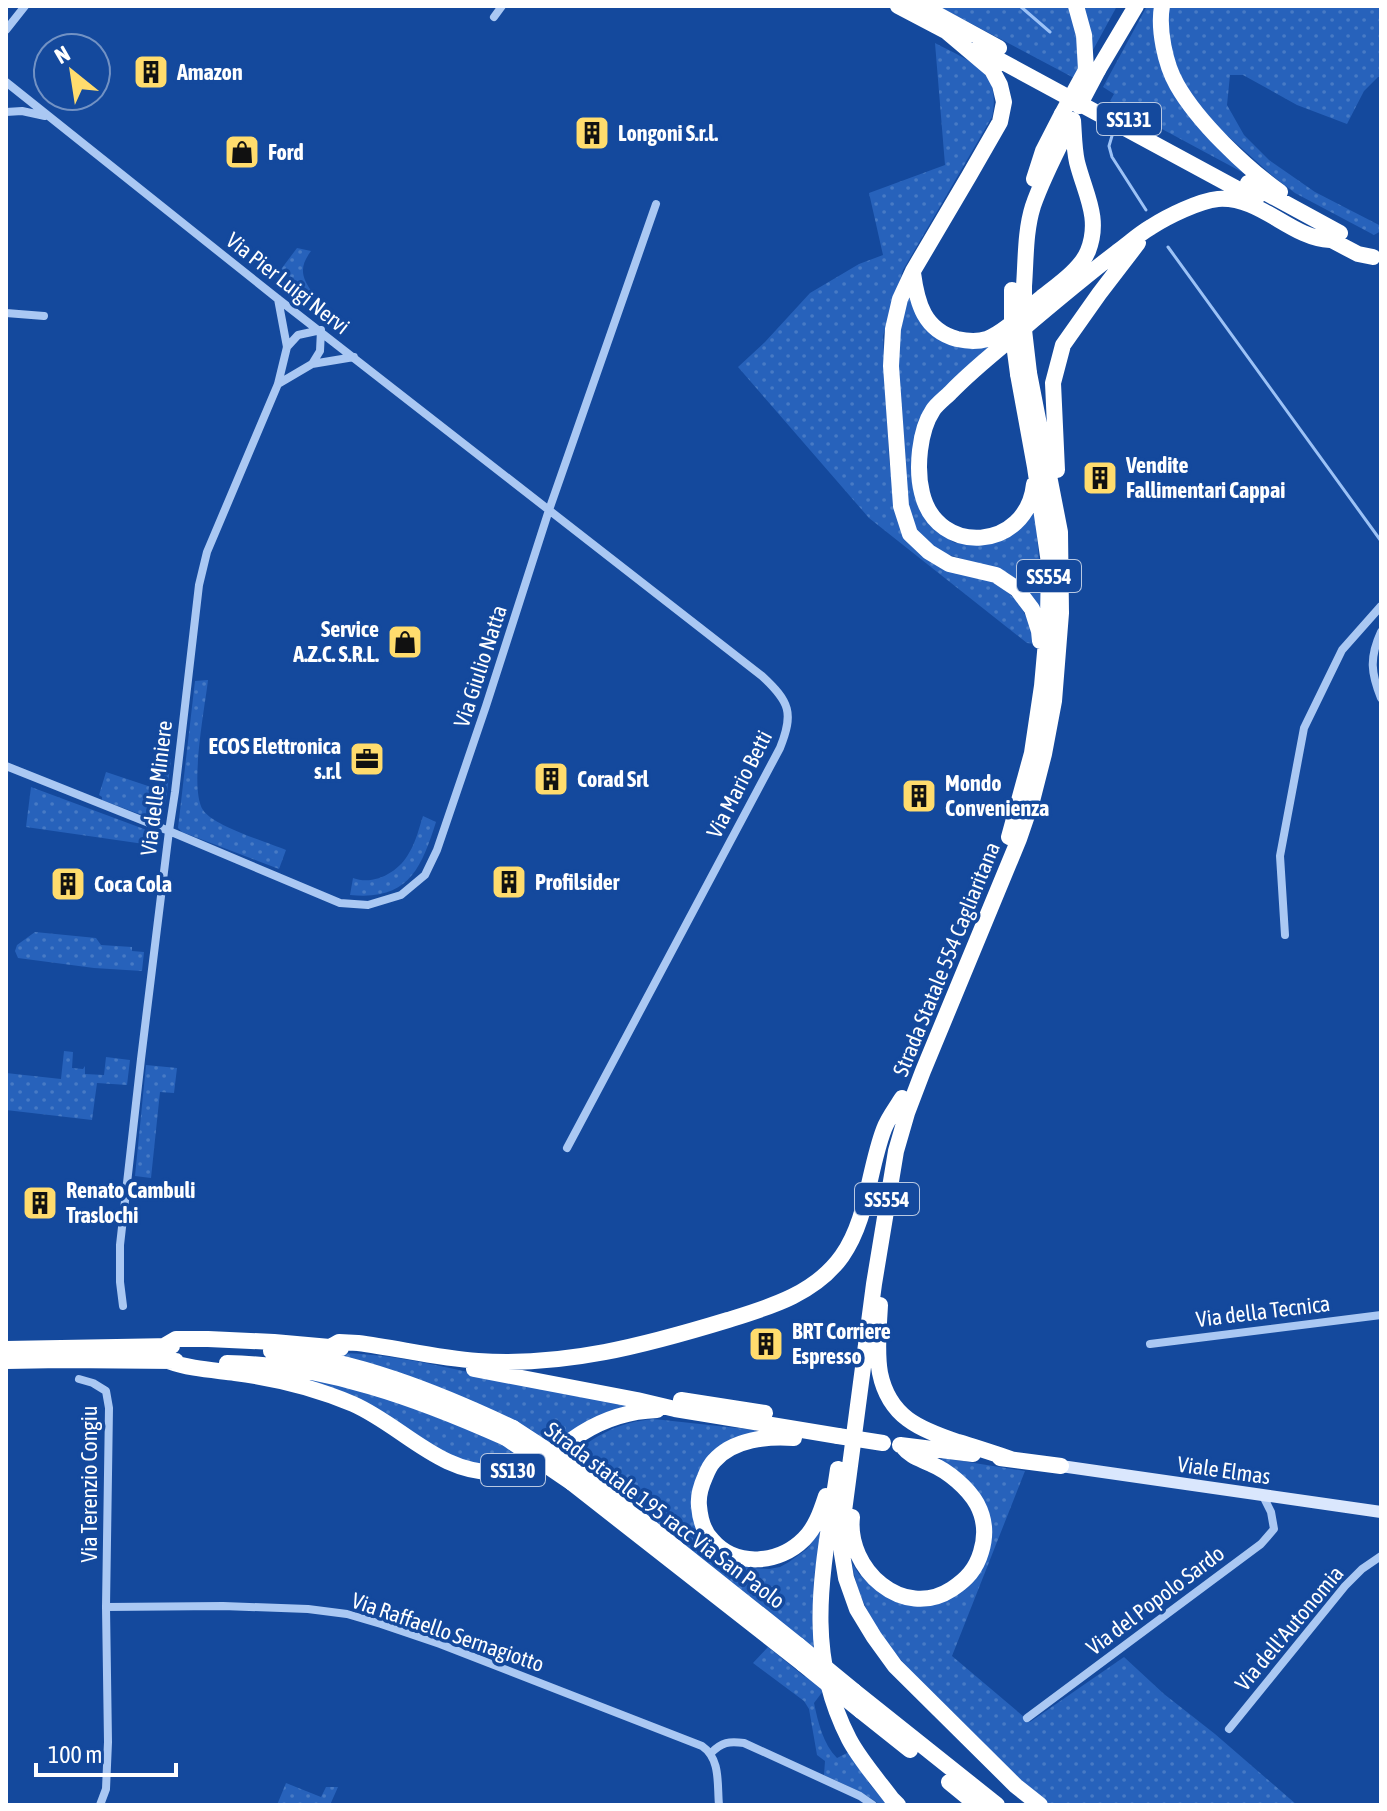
<svg xmlns="http://www.w3.org/2000/svg" width="1387" height="1811" font-family="'Asap Condensed',sans-serif">
  <style>
    .grass { fill: url(#grass-dots) }
    .lines { fill: none; stroke-linecap: round; stroke-linejoin: round }
    .stream { stroke: #9cc2f6; stroke-width: 3 }
    .street { stroke: #aac8f3; stroke-width: 8 }
    .secondary { stroke: #dae7fd; stroke-width: 12 }
    .highway { stroke: #fff; stroke-width: 16 }
    .highway-bridge { stroke: #fff; stroke-width: 16 }
    .labels { text-anchor: middle; dominant-baseline: central; stroke-width: 7; stroke-linejoin: round; paint-order: stroke }
    .shield { fill: #14499d; stroke: #b8c8e2; stroke-width: 2 }
    .shield-label { font-size: 20px; font-weight: bold; fill: #fff }
    .poi-label { font-size: 22px; font-weight: bold; fill: #fff; stroke: #14499d; text-anchor: start }
    .street-label { font-size: 22px; fill: #fff; stroke: #14499d }
  </style>
  <defs>
    <pattern id="grass-dots" width="8" height="8" patternUnits="userSpaceOnUse" patternTransform="scale(2)"><rect width="8" height="8" fill="#2762bb"/><path d="M2 2h.1M6 6h.1" fill="none" stroke="#477ac5" stroke-width="1.8" stroke-linecap="round"/></pattern>
  </defs>
  <rect width="100%" height="100%" fill="#14499d"/>
  <path class="grass" d="M938,6H1070C1076,29 1088,56 1074,78Z
    M1082,6H1117L1093,50Z
    M1147,6H1154C1149,92 1197,125 1253,178L1110,101L1114,94L1103,87Z
    M1167,6H1381V77H1378L1364,91L1347,124L1297,105L1243,75H1230L1227,105L1244,135L1269,160L1315,192L1381,226V231L1374,235L1295,193L1274,177L1203,114L1188,96L1166,36Z
    M935,43C970,62 1002,69 992,117L903,270L883,336L889,460L900,525L916,548L991,580L1003,588L1019,603L1031,626L1035,644L1027,643L869,518L738,367L765,342L810,293L859,264L883,255L869,193L945,165Z
    M297,248L311,251C299,267 301,277 313,293L306,301L276,276Z
    M907,293L940,339L1005,333L940,392L911,461L939,533L955,543H987L1006,539L1025,524L1035,508L1043,614L1021,584L1008,573L937,551L924,541L912,524L905,502L896,362Z
    M208,680C205,707 189,789 203,810C213,826 267,842 286,850L279,869L182,832L178,828L195,681Z
    M159,758L171,759L166,801L161,817L156,820L150,818L102,800V797L99,795L106,772L154,788Z
    M31,787L144,829L156,837L158,846L26,827Z
    M423,816L436,822C421,869 408,901 350,895L353,878C374,886 399,872 409,853C416,842 419,828 423,816Z
    M35,932L96,938L101,945L132,947V951L144,952L142,971L94,968L18,958L15,951L17,945Z
    M64,1051L73,1052L72,1068L83,1069L85,1066V1074L104,1075L106,1057L130,1060L127,1085L97,1083L92,1120L6,1110V1073L61,1079Z
    M146,1065L177,1068L174,1093L160,1092L151,1178L135,1176Z
    M338,1353C396,1353 458,1371 515,1382C557,1391 600,1398 642,1405L516,1467L464,1462L296,1376L357,1387L486,1436L500,1444L515,1424C459,1391 400,1372 338,1355Z
    M654,1419L755,1430L757,1434L732,1441L693,1503L730,1561L752,1568L769,1569L780,1567L789,1562L807,1549L822,1527L814,1577L812,1622L823,1691L814,1703C818,1722 823,1744 837,1758L849,1752L871,1786L890,1805H881L861,1792L824,1775L825,1761L817,1755L809,1709L804,1701L753,1663L768,1647L805,1677L796,1638L567,1458C598,1435 614,1423 654,1419Z
    M943,1458L1025,1471L952,1656L1030,1722L1124,1657L1164,1694L1215,1734L1297,1805H1046C1018,1777 990,1750 962,1722C916,1677 862,1630 852,1563L859,1574L876,1590L948,1596L989,1526L940,1461Z
    M286,1783L321,1797L326,1787H338L330,1805H277Z"/>
  <g class="lines">
    <path class="stream" d="M1020,6L1050,32
      M1114,129L1109,146L1112,157L1146,210
      M1168,247L1381,541"/>
    <path class="street" d="M494,17L502,6
      M6,30L25,6
      M6,82L278,299L762,676C790,702 794,713 780,748L567,1148
      M6,112L22,111L45,116
      M6,313L44,316
      M287,347L298,335L321,330
      M312,364L320,351L321,330
      M278,384L312,364L354,357
      M1381,632C1369,658 1371,673 1381,698
      M6,766L169,831L340,903L368,905L401,895L425,875L437,850L486,706L549,510L656,204
      M1285,935L1280,856L1304,728L1342,650L1381,606
      M123,1306L120,1282V1245L141,1059L169,831L175,792L199,585L207,552L278,384L287,347L278,299
      M1150,1344L1381,1315
      M79,1379L93,1383L106,1391L109,1408L106,1607L108,1742L106,1789L100,1805
      M106,1607L223,1606L308,1609L347,1614L381,1624L440,1644L702,1746C721,1759 717,1784 719,1805
      M1027,1718L1261,1544L1274,1529L1271,1512L1263,1496
      M1229,1729L1345,1586L1362,1569L1381,1556
      M711,1753C722,1742 729,1741 744,1743L860,1796L873,1805"/>
    <path class="secondary" d="M1061,1466L1381,1512"/>
    <path class="highway" d="M898,6L957,37
      M922,6L999,48
      M1076,6L1084,35L1086,70
      M1162,6C1158,29 1165,64 1177,85C1198,122 1245,167 1280,192
      M947,32L992,70L1000,85L1004,102L1000,122L969,176L913,271L900,299L893,329L891,366L901,506L910,534L929,552L949,564L996,575L1017,589L1032,609L1039,631L1040,641
      M977,48L1256,199
      M1098,70L1136,6
      M1034,179L1043,151L1062,114
      M1248,183L1340,233
      M1322,235L1358,254L1373,257
      M913,273C917,303 924,330 957,339C966,341 977,342 987,339C1007,331 1024,311 1041,298C1056,286 1081,269 1088,251C1101,218 1085,194 1077,162C1074,149 1074,133 1073,120
      M1024,286C1026,260 1025,231 1033,206C1043,177 1058,149 1072,121
      M1029,373L1060,532L1061,613L1054,701L1044,754L1032,801L1019,839L923,1071L907,1113L896,1151L874,1284L841,1534L842,1554L846,1578L857,1609L874,1637L895,1666L1016,1786L1040,1805
      M1057,470L1053,383L1063,345L1099,294L1138,243
      M1034,484C1027,551 937,557 922,493C916,469 919,431 933,410C937,404 945,398 950,393C971,371 995,352 1018,333C1051,305 1083,278 1117,252C1128,244 1139,234 1151,227C1168,216 1199,201 1218,199C1261,196 1290,238 1330,240
      M1009,837L1032,753L1042,686L1048,619L1049,563L1035,467L1018,374
      M880,1305C879,1327 876,1351 880,1373C889,1417 919,1429 958,1442C975,1447 993,1453 1011,1459
      M164,1346L176,1339H208L274,1342L341,1348
      M332,1346L339,1342L358,1343C397,1348 437,1358 478,1361C564,1367 646,1345 728,1320C770,1307 815,1294 842,1256C868,1219 868,1171 884,1129C888,1118 896,1108 902,1098
      M6,1349L172,1346
      M271,1351C356,1360 437,1392 513,1428
      M6,1361L62,1360L176,1361
      M168,1361C190,1369 212,1370 235,1373C274,1378 316,1388 353,1404C403,1426 441,1476 500,1472C536,1470 554,1451 582,1433C606,1418 629,1411 657,1410
      M227,1363C325,1365 417,1398 506,1438
      M474,1369L637,1400L675,1409L838,1436
      M681,1400L765,1413
      M794,1438C768,1436 733,1439 714,1461C710,1465 707,1472 705,1477C701,1486 698,1497 699,1506C700,1518 703,1531 712,1540C736,1568 779,1564 804,1539C816,1527 821,1511 826,1496
      M900,1445L973,1454
      M1000,1458L1061,1466
      M838,1469C824,1565 802,1648 849,1739C860,1760 878,1780 892,1799L898,1805
      M582,1473L798,1645
      M572,1483L803,1664
      M852,1517C846,1569 903,1621 952,1589C967,1579 976,1569 981,1552C986,1536 985,1519 977,1504C968,1488 948,1471 931,1464C918,1458 911,1457 901,1445
      M854,1691L997,1805
      M861,1711L910,1750
      M949,1782L977,1805"/>
    <path class="highway-bridge" d="M1079,106L1098,70
      M1062,114L1086,70
      M1024,286V330L1029,373
      M1012,290V329L1018,374
      M513,1428L582,1473
      M838,1436L883,1443
      M506,1438L572,1483
      M798,1645L854,1691
      M803,1664L861,1711"/>
  </g>
  <defs>
    <symbol id="building-square" viewBox="-11 -11 22 22"><rect x="-9" y="-9" width="18" height="18" rx="4" fill="#ffdc6d" stroke="#14499d"/><path d="M-4-6H4V6H1V3H-1V6H-4ZM-2.5-4.3h1.7v1.8h-1.7ZM.8-4.3h1.7v1.8H.8ZM-2.5-1h1.7V.8h-1.7ZM.8-1h1.7V.8H.8Z" fill="#111"/></symbol>
    <symbol id="shop-square" viewBox="-11 -11 22 22"><rect x="-9" y="-9" width="18" height="18" rx="4" fill="#ffdc6d" stroke="#14499d"/><path d="M-5-2.5h2.3a2.7 3.5 0 0 1 5.4 0H5L5.5 6h-11ZM-1.5-2.5h3a1.5 2.3 0 0 0-3 0Z" fill="#111"/></symbol>
    <symbol id="office-square" viewBox="-11 -11 22 22"><rect x="-9" y="-9" width="18" height="18" rx="4" fill="#ffdc6d" stroke="#14499d"/><path d="M-6-3h4V-5.5h4V-3h4V5H-6ZM-1-4.5V-3h2v-1.5ZM-6 0V1H6V0Z" fill="#111"/></symbol>
  </defs>
  <g fill-rule="evenodd">
    <use href="#building-square" x="131" y="52" width="40" height="40"/>
    <use href="#building-square" x="572" y="113" width="40" height="40"/>
    <use href="#shop-square" x="222" y="132" width="40" height="40"/>
    <use href="#building-square" x="1080" y="458" width="40" height="40"/>
    <use href="#shop-square" x="385" y="622" width="40" height="40"/>
    <use href="#office-square" x="347" y="739" width="40" height="40"/>
    <use href="#building-square" x="531" y="759" width="40" height="40"/>
    <use href="#building-square" x="899" y="776" width="40" height="40"/>
    <use href="#building-square" x="489" y="862" width="40" height="40"/>
    <use href="#building-square" x="48" y="864" width="40" height="40"/>
    <use href="#building-square" x="20" y="1183" width="40" height="40"/>
    <use href="#building-square" x="746" y="1324" width="40" height="40"/>
  </g>
  <g class="labels">
    <g class="shield">
      <rect x="1097" y="103" width="64" height="32" rx="6"/>
      <rect x="1017" y="560" width="64" height="32" rx="6"/>
      <rect x="855" y="1183" width="64" height="32" rx="6"/>
      <rect x="481" y="1454" width="64" height="32" rx="6"/>
    </g>
    <g class="shield-label">
      <text x="1129" y="119">SS131</text>
      <text x="1049" y="576">SS554</text>
      <text x="887" y="1199">SS554</text>
      <text x="513" y="1470">SS130</text>
    </g>
    <g class="poi-label">
      <text x="177" y="72">Amazon</text>
      <text x="618" y="133">Longoni S.r.l.</text>
      <text x="268" y="152">Ford</text>
      <text x="1126" y="465">Vendite<tspan x="1126" dy="25">Fallimentari Cappai</tspan></text>
      <text x="379" y="629" text-anchor="end">Service<tspan x="379" dy="25">A.Z.C. S.R.L.</tspan></text>
      <text x="341" y="746" text-anchor="end">ECOS Elettronica<tspan x="341" dy="25">s.r.l</tspan></text>
      <text x="577" y="779">Corad Srl</text>
      <text x="945" y="783">Mondo<tspan x="945" dy="25">Convenienza</tspan></text>
      <text x="535" y="882">Profilsider</text>
      <text x="94" y="884">Coca Cola</text>
      <text x="66" y="1190">Renato Cambuli<tspan x="66" dy="25">Traslochi</tspan></text>
      <text x="792" y="1331">BRT Corriere<tspan x="792" dy="25">Espresso</tspan></text>
    </g>
    <g class="street-label">
      <text transform="translate(288 283) rotate(38)">Via Pier Luigi Nervi</text>
      <text transform="translate(480 666) rotate(-72)">Via Giulio Natta</text>
      <text transform="translate(739 784) rotate(-63)">Via Mario Betti</text>
      <text transform="translate(156 788) rotate(-83)">Via delle Miniere</text>
      <text transform="translate(946 959) rotate(-68)">Strada Statale 554 Cagliaritana</text>
      <text transform="translate(1263 1311) rotate(-7)">Via della Tecnica</text>
      <text transform="translate(1224 1470) rotate(8)">Viale Elmas</text>
      <text transform="translate(89 1484) rotate(-90)">Via Terenzio Congiu</text>
      <text transform="translate(665 1515) rotate(37)">Strada statale 195 racc Via San Paolo</text>
      <text transform="translate(1155 1600) rotate(-37)">Via del Popolo Sardo</text>
      <text transform="translate(1289 1628) rotate(-50)">Via dell'Autonomia</text>
      <text transform="translate(448 1632) rotate(19)">Via Raffaello Sernagiotto</text>
    </g>
  </g>
  <rect width="1387" height="1811" fill="none" stroke="#ffffff" stroke-width="16"/>
  <g transform="translate(72 72) rotate(330)"><circle r="38" fill="#14499d" stroke="#7292c4" stroke-width="2"/>
  <path d="M0-6L14 30L0 20L-14 30Z" fill="#ffdc6d"/>
  <text y="-12" font-size="22" font-weight="bold" text-anchor="middle" fill="#ffffff">N</text>
  </g>
  <path d="M36 1763v12h140v-12" fill="none" stroke="#ffffff" stroke-width="4"/>
  <text x="48" y="1763" font-size="24" fill="#ffffff" stroke="#14499d" stroke-width="6" paint-order="stroke">100 m</text>
</svg>
